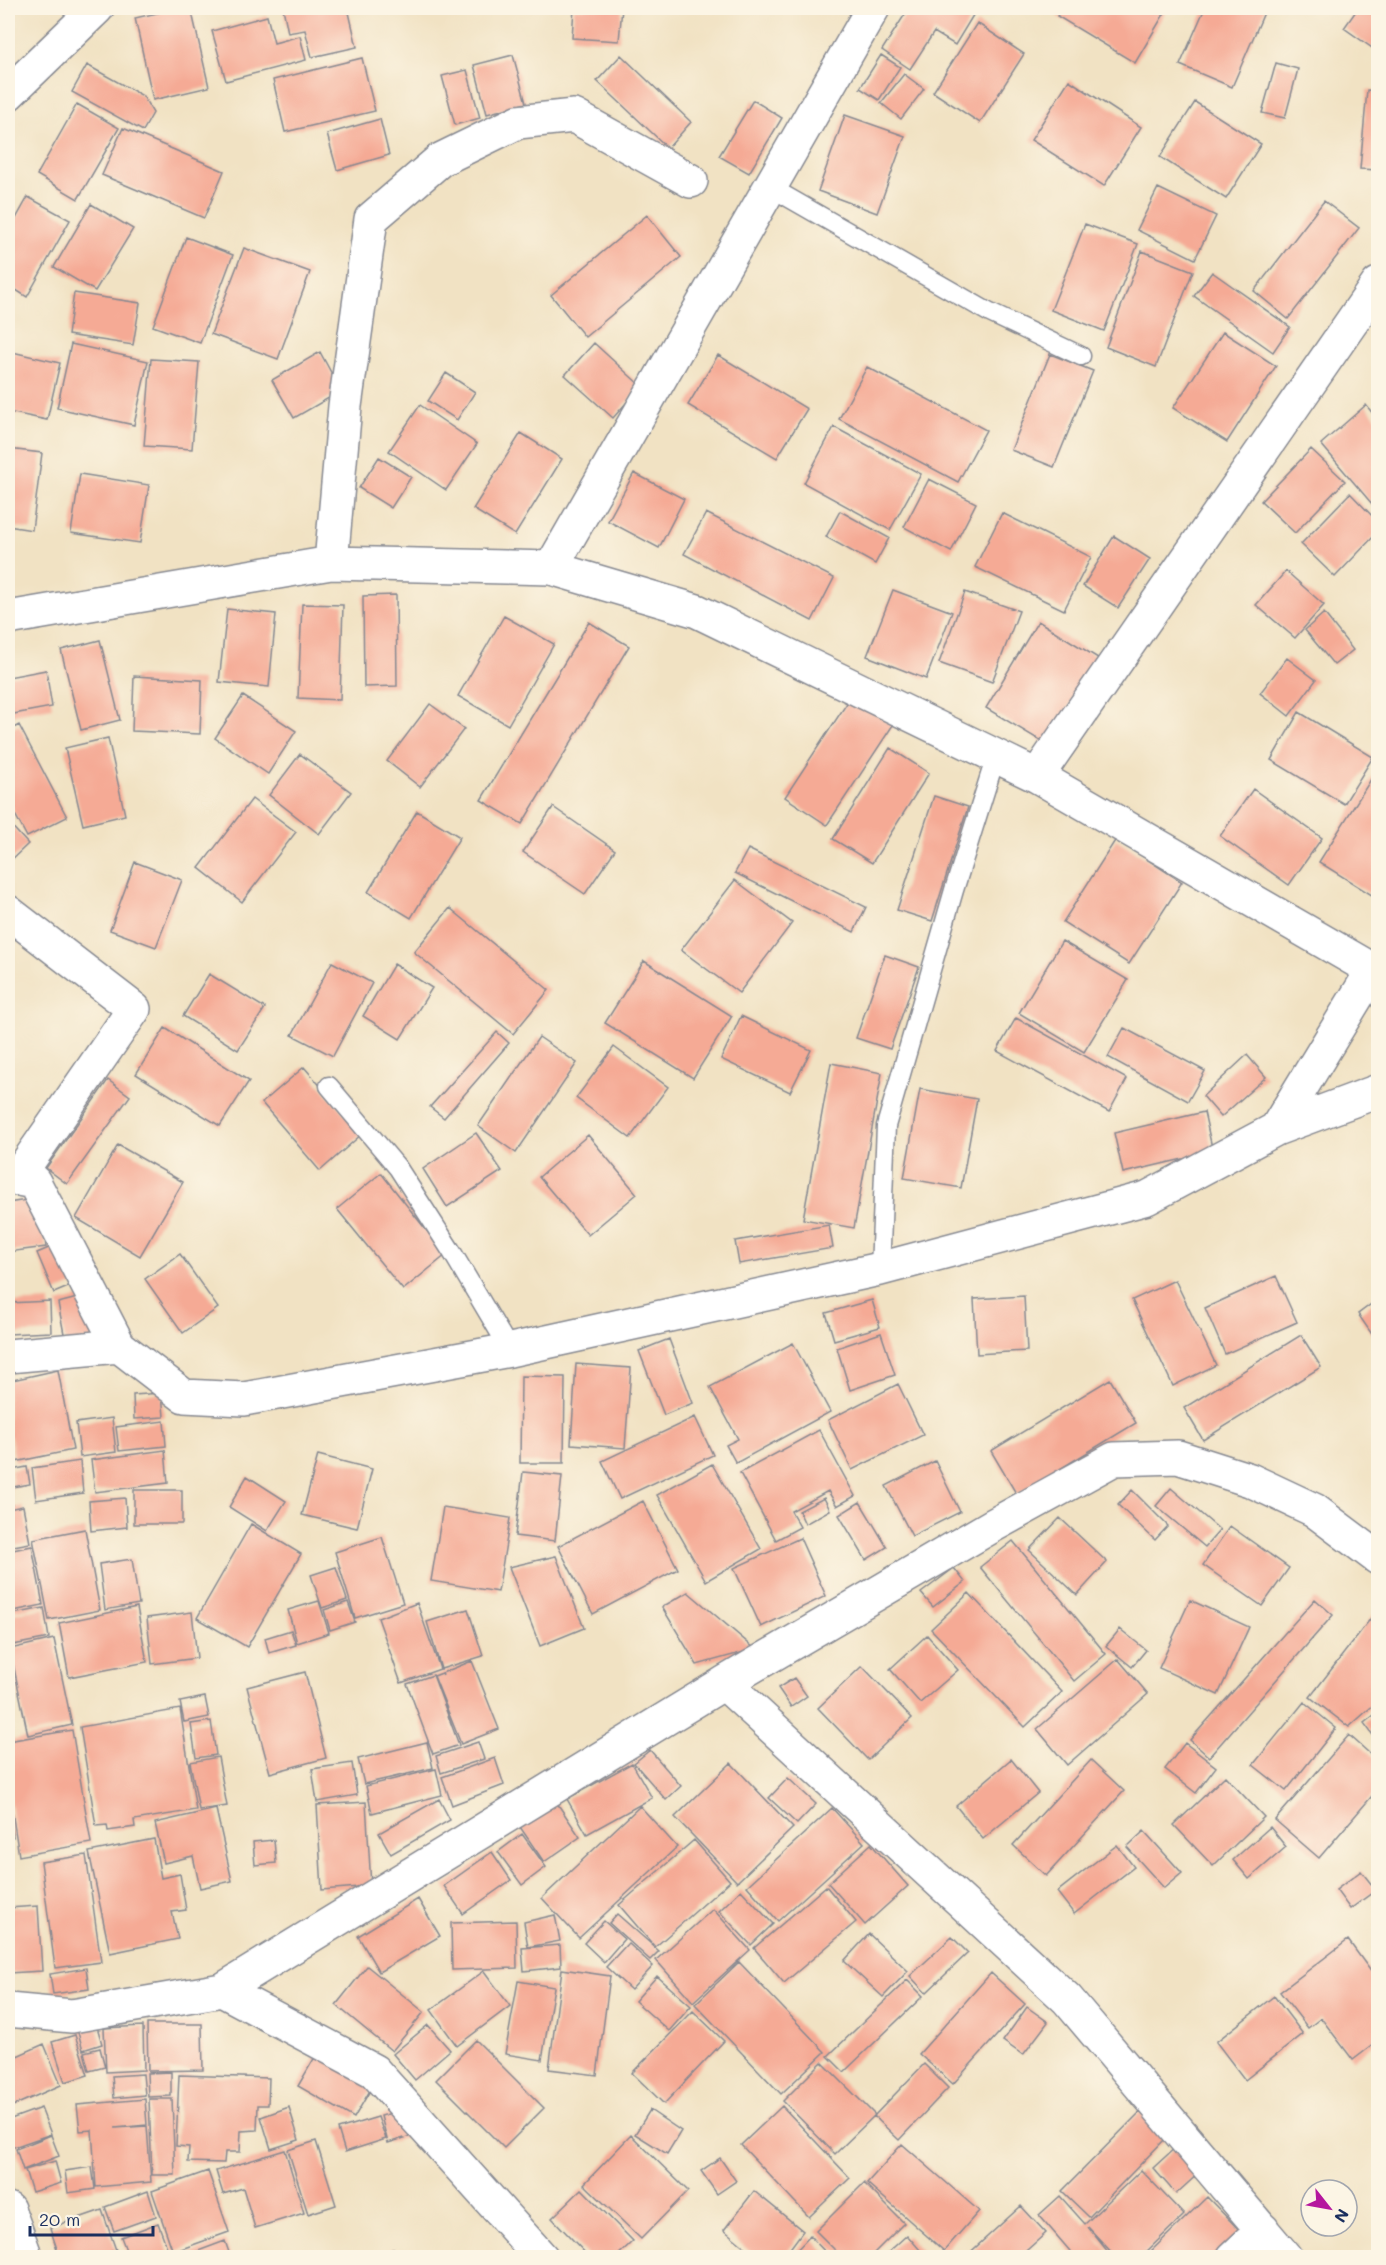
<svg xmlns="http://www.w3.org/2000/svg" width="1386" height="2265" font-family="Mali,sans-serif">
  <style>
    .building { fill: #f5aa95 }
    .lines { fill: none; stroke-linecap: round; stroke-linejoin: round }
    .service-casing { stroke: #868890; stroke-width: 21 }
    .minor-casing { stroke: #868890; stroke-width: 36 }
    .service { stroke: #fff; stroke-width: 18 }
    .minor { stroke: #fff; stroke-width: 33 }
  </style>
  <rect width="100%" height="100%" fill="#fcf5e5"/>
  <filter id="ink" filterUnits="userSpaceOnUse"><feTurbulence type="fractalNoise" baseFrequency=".0167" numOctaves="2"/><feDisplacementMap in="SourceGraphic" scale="12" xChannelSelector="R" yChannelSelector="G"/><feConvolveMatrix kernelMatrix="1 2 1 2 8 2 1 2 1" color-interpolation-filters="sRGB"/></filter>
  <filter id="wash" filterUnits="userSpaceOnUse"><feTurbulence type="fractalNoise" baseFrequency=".008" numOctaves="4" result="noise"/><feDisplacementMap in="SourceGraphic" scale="24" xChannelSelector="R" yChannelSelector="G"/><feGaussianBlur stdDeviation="1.35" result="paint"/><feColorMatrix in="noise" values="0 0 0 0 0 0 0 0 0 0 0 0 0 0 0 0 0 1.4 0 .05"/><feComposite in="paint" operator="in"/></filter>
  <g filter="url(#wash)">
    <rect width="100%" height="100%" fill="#f1e2c3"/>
    <g id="blocks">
      <path class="building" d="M179,8H191L209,87L153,100L135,18Z
        M201,8H231V13H200Z
        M283,8H348L357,47L312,57L305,30L288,33Z
        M574,8H622L619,41L572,38Z
        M909,8H968L975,12L955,45L934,32L910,69L882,50Z
        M1062,8H1165L1167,9L1135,63L1057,16Z
        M1205,8H1266L1232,87L1180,65Z
        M1358,8H1378V52L1344,28Z
        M267,16L274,43L300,36L306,60L226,81L212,31Z
        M977,23L1024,54L980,123L933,92Z
        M513,55L526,103L487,114L474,65Z
        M621,55L691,122L668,148L597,81Z
        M881,55L900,67L879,100L860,88Z
        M362,58L375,111L285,132L273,80Z
        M1276,63L1298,69L1285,118L1262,113Z
        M87,65L143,96L153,113L143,131L72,92Z
        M467,70L480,118L455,125L442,76Z
        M904,74L924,89L901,119L881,103Z
        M1069,80L1141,127L1104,186L1031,140Z
        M1367,90L1378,91V170L1360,169Z
        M753,100L782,118L749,173L719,156Z
        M1195,102L1261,144L1226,199L1160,157Z
        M77,104L119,128L78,199L37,175Z
        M845,115L905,136L877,213L818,191Z
        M380,119L389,155L337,170L327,134Z
        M123,128L224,171L204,218L102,175Z
        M1158,188L1216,216L1195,259L1137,230Z
        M28,197L70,220L27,297L8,285V233Z
        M1324,201L1359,228L1288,319L1254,291Z
        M91,204L133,229L95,291L54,267Z
        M647,215L681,257L585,337L551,295Z
        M1085,224L1138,244L1104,331L1051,310Z
        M186,237L233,255L200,343L153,326Z
        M244,248L310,272L278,359L211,334Z
        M1142,251L1193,271L1156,367L1106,347Z
        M1212,272L1290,327L1273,352L1194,296Z
        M74,293L140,303L133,345L68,335Z
        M1223,332L1276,366L1227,442L1173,408Z
        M594,343L641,386L613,418L565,375Z
        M71,344L148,361L134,425L57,408Z
        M8,351L60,363L47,420L8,412Z
        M320,352L341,391L294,418L272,380Z
        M1050,354L1093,371L1054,467L1011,450Z
        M718,355L807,409L777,458L688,405Z
        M151,359L199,362L192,449L144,446Z
        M867,367L986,430L958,482L839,419Z
        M446,373L475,392L457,420L428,401Z
        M420,405L477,444L446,490L389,451Z
        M1366,405L1378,420V511L1321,444Z
        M834,427L921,474L890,530L804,483Z
        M521,433L562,459L515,535L473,509Z
        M8,449L42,453L32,530L8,526Z
        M1311,449L1345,481L1295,533L1261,501Z
        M379,457L411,477L391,508L359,488Z
        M634,473L684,499L659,548L608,521Z
        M80,474L149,485L140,543L71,533Z
        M929,479L976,503L951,552L904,527Z
        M1350,493L1378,522V532L1335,577L1301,544Z
        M840,511L889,538L875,564L826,537Z
        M706,513L834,578L812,621L684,554Z
        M1002,513L1091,557L1064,610L975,567Z
        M1114,536L1150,559L1118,608L1083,586Z
        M1286,571L1324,605L1295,638L1256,605Z
        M893,590L952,612L926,679L867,656Z
        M965,592L1019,611L992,682L939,663Z
        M396,595L397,686L364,687L363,596Z
        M302,604L343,605L340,700L298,698Z
        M227,609L276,614L269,687L219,682Z
        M1324,613L1353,650L1334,665L1305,630Z
        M504,616L554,644L508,725L458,696Z
        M1038,621L1098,658L1046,744L986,708Z
        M589,622L629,646L522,824L481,800Z
        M100,640L120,720L81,730L61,650Z
        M1287,658L1316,680L1289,716L1260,693Z
        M46,670L52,707L8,715V677Z
        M134,676L202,680L200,734L132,731Z
        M243,696L296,731L268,774L215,738Z
        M851,697L893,725L827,825L785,797Z
        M430,704L464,729L420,787L387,761Z
        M1299,712L1373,757L1344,804L1271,760Z
        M19,725L67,817L27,837L8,801V731Z
        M108,738L125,815L83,825L65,748Z
        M890,748L929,773L872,863L833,839Z
        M300,754L351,792L319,834L269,795Z
        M1378,768V899L1319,862Z
        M1253,789L1322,838L1289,885L1220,836Z
        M934,796L968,807L932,921L897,910Z
        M252,799L296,832L242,902L199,868Z
        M553,807L615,850L585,894L523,852Z
        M417,811L460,837L411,918L368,892Z
        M8,822L28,844L8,863Z
        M1116,839L1182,882L1129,964L1063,922Z
        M748,849L866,907L854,932L735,873Z
        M135,862L182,880L156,947L110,930Z
        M735,880L792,923L739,993L681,950Z
        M450,908L549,990L513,1034L414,952Z
        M1062,941L1128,980L1084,1052L1019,1013Z
        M885,955L919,967L890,1049L856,1038Z
        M644,961L732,1016L693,1078L605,1023Z
        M332,962L372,983L333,1056L292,1035Z
        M394,964L432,988L400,1039L363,1016Z
        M209,974L265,1008L238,1050L183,1016Z
        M741,1016L811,1050L790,1092L721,1059Z
        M1016,1018L1127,1079L1109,1112L997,1051Z
        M165,1028L249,1081L220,1126L136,1074Z
        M1124,1028L1205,1071L1188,1101L1108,1057Z
        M497,1032L509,1043L444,1118L430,1107Z
        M539,1037L577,1063L516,1153L478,1126Z
        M614,1047L668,1087L630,1138L576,1098Z
        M1247,1055L1266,1077L1221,1117L1203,1096Z
        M831,1063L882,1073L854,1228L803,1219Z
        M304,1067L362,1134L320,1171L262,1103Z
        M108,1080L130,1096L67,1184L46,1168Z
        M920,1089L977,1099L961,1188L904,1178Z
        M1204,1112L1213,1152L1123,1173L1114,1133Z
        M476,1133L502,1171L447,1207L423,1169Z
        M588,1135L637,1194L588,1235L539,1177Z
        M118,1145L183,1182L140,1256L76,1218Z
        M381,1173L446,1255L403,1290L337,1209Z
        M39,1198L46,1247L8,1252V1203Z
        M829,1225L833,1248L739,1264L735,1241Z
        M63,1242L80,1282L54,1293L37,1253Z
        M180,1254L218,1308L183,1333L145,1279Z
        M1276,1276L1297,1322L1225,1354L1205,1308Z
        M1175,1280L1216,1365L1173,1386L1132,1300Z
        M85,1296L94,1338L66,1344L58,1303Z
        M1024,1296L1027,1351L977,1354L974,1299Z
        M1378,1299V1343L1358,1314Z
        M872,1300L880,1327L834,1340L826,1313Z
        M50,1301L51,1332L8,1334V1303Z
        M881,1333L895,1375L850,1390L837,1348Z
        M1301,1335L1321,1367L1203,1440L1184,1408Z
        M669,1339L693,1403L664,1415L639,1351Z
        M793,1343L830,1412L736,1463L726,1445L738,1439L710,1387Z
        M576,1364L631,1368L625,1448L571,1444Z
        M58,1370L73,1450L15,1462L8,1423V1381Z
        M521,1376L565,1377L564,1463H520Z
        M1110,1379L1136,1423L1017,1495L991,1451Z
        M898,1384L923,1435L852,1470L828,1420Z
        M162,1393L164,1417L134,1419L133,1395Z
        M695,1417L713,1455L620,1499L602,1461Z
        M112,1418L116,1452L80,1457L76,1423Z
        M164,1421L166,1446L119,1451L116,1427Z
        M819,1430L855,1496L837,1506L828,1491L791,1511L800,1527L776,1540L740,1473Z
        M165,1450L168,1483L95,1492L91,1460Z
        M318,1455L372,1469L357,1528L302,1515Z
        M80,1461L83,1493L36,1500L32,1468Z
        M935,1461L960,1512L912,1536L886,1486Z
        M712,1464L761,1549L706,1581L657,1495Z
        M27,1467L30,1484L13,1487L11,1470Z
        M523,1472L562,1476L555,1541L515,1536Z
        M247,1476L286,1501L267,1531L229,1507Z
        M8,1482H10L12,1504L8,1505Z
        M1171,1488L1220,1530L1205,1547L1156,1506Z
        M134,1490H182V1524H134Z
        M1132,1490L1168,1526L1155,1540L1118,1505Z
        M125,1498L127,1527L91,1531L89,1501Z
        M824,1498L830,1510L805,1524L799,1511Z
        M643,1501L678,1569L593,1614L558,1546Z
        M860,1502L887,1547L866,1560L839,1515Z
        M23,1506L30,1543L8,1547V1509Z
        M443,1507L510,1518L498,1592L431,1581Z
        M1060,1518L1107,1562L1077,1595L1029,1550Z
        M251,1524L301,1554L247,1647L197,1618Z
        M1230,1526L1289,1568L1262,1606L1203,1565Z
        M85,1529L100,1610L49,1620L33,1539Z
        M382,1537L403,1603L355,1618L335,1552Z
        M800,1538L826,1596L761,1627L734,1568Z
        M1013,1541L1106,1654L1074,1681L980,1567Z
        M32,1546L43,1605L8,1612V1551Z
        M556,1556L584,1628L540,1646L509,1567Z
        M132,1559L139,1604L105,1610L99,1564Z
        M336,1567L347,1600L322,1608L311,1575Z
        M954,1568L965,1582L933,1607L921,1593Z
        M688,1592L755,1649L697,1665L662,1607Z
        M969,1593L1062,1692L1025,1727L931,1629Z
        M1315,1599L1333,1615L1209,1757L1190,1740Z
        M1190,1600L1249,1627L1218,1695L1159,1668Z
        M319,1601L329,1633L297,1643L288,1610Z
        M348,1602L355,1622L330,1630L324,1610Z
        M417,1603L440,1669L401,1683L378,1618Z
        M137,1607L147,1662L69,1677L59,1623Z
        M44,1608L49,1638L8,1646V1615Z
        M468,1609L483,1656L441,1669L427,1622Z
        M1378,1609V1701L1349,1727L1310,1697Z
        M192,1612L197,1658L152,1664L147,1618Z
        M1120,1629L1146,1650L1132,1667L1106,1646Z
        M291,1630L296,1645L269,1653L265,1638Z
        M927,1635L958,1670L920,1703L890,1669Z
        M54,1639L72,1725L28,1735L10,1649Z
        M1118,1659L1148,1694L1067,1765L1037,1729Z
        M472,1661L499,1729L461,1744L434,1676L442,1673L443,1675L442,1673Z
        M862,1666L912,1718L868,1760L818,1708Z
        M305,1672L326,1758L270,1773L247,1687Z
        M433,1675L459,1745L433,1754L407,1684Z
        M794,1678L807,1696L791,1707L778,1688Z
        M205,1697L209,1717L184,1722L180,1702Z
        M1304,1702L1336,1728L1286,1791L1253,1765Z
        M180,1709L196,1810L134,1820L135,1827L108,1831L107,1825L96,1826L80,1727Z
        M1378,1712V1742L1364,1723Z
        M211,1721L216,1755L196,1758L191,1724Z
        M72,1730L91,1843L19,1856L8,1785V1741Z
        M1349,1735L1378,1761V1789L1319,1858L1275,1820Z
        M427,1742L433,1768L364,1784L358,1759Z
        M478,1742L484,1759L441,1773L436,1756Z
        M1185,1743L1216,1767L1196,1793L1165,1769Z
        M650,1750L681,1786L666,1800L634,1763Z
        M218,1757L227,1806L199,1810L190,1762Z
        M495,1758L504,1785L452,1805L442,1777Z
        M1011,1759L1038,1793L983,1839L956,1806Z
        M1091,1760L1124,1791L1046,1876L1013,1845Z
        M352,1763L357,1795L317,1802L312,1769Z
        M632,1763L652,1798L587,1834L567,1799Z
        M731,1763L793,1828L737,1882L675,1817Z
        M436,1769L442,1795L372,1813L366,1786Z
        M1225,1776L1264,1817L1213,1866L1174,1825Z
        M788,1778L816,1804L797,1824L769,1798Z
        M439,1799L450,1820L391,1854L379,1833Z
        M366,1802L371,1886L322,1890L317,1805Z
        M557,1803L580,1837L544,1862L520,1827Z
        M640,1806L677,1847L579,1938L542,1898Z
        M832,1808L864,1843L778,1921L747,1886Z
        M216,1809L232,1881L200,1888L193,1856L164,1863L155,1823Z
        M8,1814H10L13,1837L8,1838Z
        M1270,1827L1286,1847L1249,1879L1233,1860Z
        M1144,1831L1182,1873L1164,1888L1127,1847Z
        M522,1834L546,1867L522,1885L498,1852Z
        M154,1839L161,1878L180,1874L186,1910L172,1912L178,1939L110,1953L89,1852Z
        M274,1840L276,1863L255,1865L253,1842Z
        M694,1840L730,1881L655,1947L619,1905Z
        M871,1844L908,1886L865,1925L828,1883Z
        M1117,1845L1134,1867L1074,1914L1057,1892Z
        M492,1852L511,1880L463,1914L444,1886Z
        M86,1855L101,1962L55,1968L41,1862Z
        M1361,1871L1376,1890L1350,1909L1336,1890Z
        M826,1886L856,1922L784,1983L754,1948Z
        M741,1890L773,1924L751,1945L719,1911Z
        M418,1899L440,1936L379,1972L358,1936Z
        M38,1906L42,1971L8,1973V1908Z
        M713,1909L750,1950L693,2002L656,1960Z
        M617,1914L659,1951L650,1960L609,1923Z
        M555,1915L560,1941L528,1947L524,1922Z
        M516,1921L517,1968L452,1970L451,1923Z
        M604,1921L624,1939L604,1962L584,1943Z
        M869,1934L908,1971L883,1997L844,1961Z
        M952,1937L968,1953L926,1993L910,1976Z
        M1348,1940L1378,1981V2041L1353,2060L1321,2018L1308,2028L1280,1992Z
        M628,1943L653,1966L631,1990L606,1967Z
        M560,1945L561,1967L524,1971L522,1948Z
        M739,1962L825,2052L781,2094L695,2004Z
        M367,1966L424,2012L392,2051L336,2005Z
        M86,1968L89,1989L53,1994L50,1974Z
        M562,1969L610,1976L597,2075L549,2069Z
        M484,1971L510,2006L457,2046L431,2010Z
        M991,1973L1025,2004L953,2084L919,2054Z
        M657,1976L691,2006L669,2031L635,2001Z
        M907,1980L923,1996L844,2072L828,2056Z
        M518,1981L554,1987L542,2060L505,2054Z
        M1274,1996L1303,2034L1245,2080L1216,2042Z
        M1027,2007L1048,2022L1023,2055L1003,2041Z
        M693,2011L724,2041L664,2104L632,2073Z
        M96,2023L102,2044L83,2050L77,2029Z
        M147,2024H202L203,2070L148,2071Z
        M428,2025L450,2050L415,2080L393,2054Z
        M143,2026L144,2070L106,2072L104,2028Z
        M75,2035L88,2075L65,2082L52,2042Z
        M476,2040L544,2108L504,2148L436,2080Z
        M44,2044L61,2085L8,2108V2060Z
        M100,2048L105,2067L89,2071L84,2052Z
        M319,2050L375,2082L354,2118L298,2086Z
        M822,2062L875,2115L835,2154L783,2101Z
        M924,2064L948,2088L899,2140L874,2116Z
        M171,2072V2096L148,2097L147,2073Z
        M143,2074L145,2095L114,2098L112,2076Z
        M179,2075L269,2078L268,2105H258L257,2130L241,2131L240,2152H225L224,2163L188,2162L189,2147L176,2146Z
        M145,2099L147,2125L115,2128L147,2126L151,2182L96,2187L92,2130L80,2131L77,2105Z
        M149,2099H172L175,2175H152Z
        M782,2106L850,2178L809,2217L741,2145Z
        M289,2107L299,2140L271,2149L261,2117Z
        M41,2108L51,2134L11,2148L8,2137V2120Z
        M406,2109L414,2135L388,2143L381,2116Z
        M650,2110L681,2131L667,2154L635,2134Z
        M1140,2112L1166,2138L1089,2217L1062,2191Z
        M378,2117L386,2139L345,2152L338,2129Z
        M51,2135L59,2156L23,2170L16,2149Z
        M631,2135L688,2191L641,2239L584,2184Z
        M316,2141L336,2205L308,2214L288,2150Z
        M902,2144L979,2211L944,2251L867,2183Z
        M1177,2146L1200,2172L1176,2194L1153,2168Z
        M285,2150L304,2213L255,2228L243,2188L223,2194L216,2171Z
        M720,2158L736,2181L717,2194L701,2171Z
        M55,2161L61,2183L32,2192L25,2170Z
        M92,2167L95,2189L68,2193L65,2171Z
        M1141,2170L1184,2215L1140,2258H1117L1088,2227L1113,2258H1076L1039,2215L1060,2196L1085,2224Z
        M208,2171L229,2232L173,2252L152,2191Z
        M864,2183L904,2223L869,2258H843L816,2231Z
        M582,2189L633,2241L615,2258H590L552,2218Z
        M148,2191L156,2216L114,2231L105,2207Z
        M754,2191L803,2231L783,2258H758L724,2230Z
        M1207,2197L1246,2237L1225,2258H1152L1148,2254Z
        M1021,2206L1046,2233L1018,2258H964Z
        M102,2210L116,2250L93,2258H60L50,2228Z
        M158,2223L171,2258H129L121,2237Z
        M907,2235L927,2258H882Z
        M810,2236L831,2258H789Z
        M225,2241L231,2258H182V2257Z
        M393,2249L396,2258H377L376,2256Z"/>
    </g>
  </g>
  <g filter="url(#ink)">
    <use href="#blocks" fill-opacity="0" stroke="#868890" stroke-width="1.5"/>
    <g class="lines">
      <defs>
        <path id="service" d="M770,187L990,313L1081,356
          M329,1086L398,1168L452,1252L510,1350
          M880,1269L886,1126L954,890L996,756"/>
        <path id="minor" d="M8,94L97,8
          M331,563L345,406L371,219L440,160L518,122L574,116L691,181
          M551,568L873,8
          M8,618L331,563L551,568L697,611L1037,776L1378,973
          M1037,776L1378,284
          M8,912L134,1009L16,1179
          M1276,1129L1373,970
          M8,1177L34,1182L119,1346
          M8,1356L119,1346L184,1396L244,1399L510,1350L880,1269L1147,1198L1276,1129L1378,1091
          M724,1683L992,1526L1114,1459L1178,1457L1250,1480L1314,1510L1378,1558
          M222,1990L374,2071L542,2258
          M8,2010L72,2016L222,1990L724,1683L1067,1999L1286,2258
          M8,2209L26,2258
          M1233,2258L1263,2230"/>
      </defs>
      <use href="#service" class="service-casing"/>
      <use href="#minor" class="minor-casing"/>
      <use href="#service" class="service"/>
      <use href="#minor" class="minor"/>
    </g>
  </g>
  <rect width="1386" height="2265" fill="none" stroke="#fcf5e5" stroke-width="30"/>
  <g transform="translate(1329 2208) rotate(121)"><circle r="28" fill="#fcf5e5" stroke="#a2a6af" stroke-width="1.5"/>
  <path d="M0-4.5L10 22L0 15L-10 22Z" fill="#b5179e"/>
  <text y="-9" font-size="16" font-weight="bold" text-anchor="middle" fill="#1b2f5e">N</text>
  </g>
  <path d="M30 2226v9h123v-9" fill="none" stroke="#1b2f5e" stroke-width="3"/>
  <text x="39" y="2226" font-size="18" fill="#1b2f5e" stroke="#fcf5e5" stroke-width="4.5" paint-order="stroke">20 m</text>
</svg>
